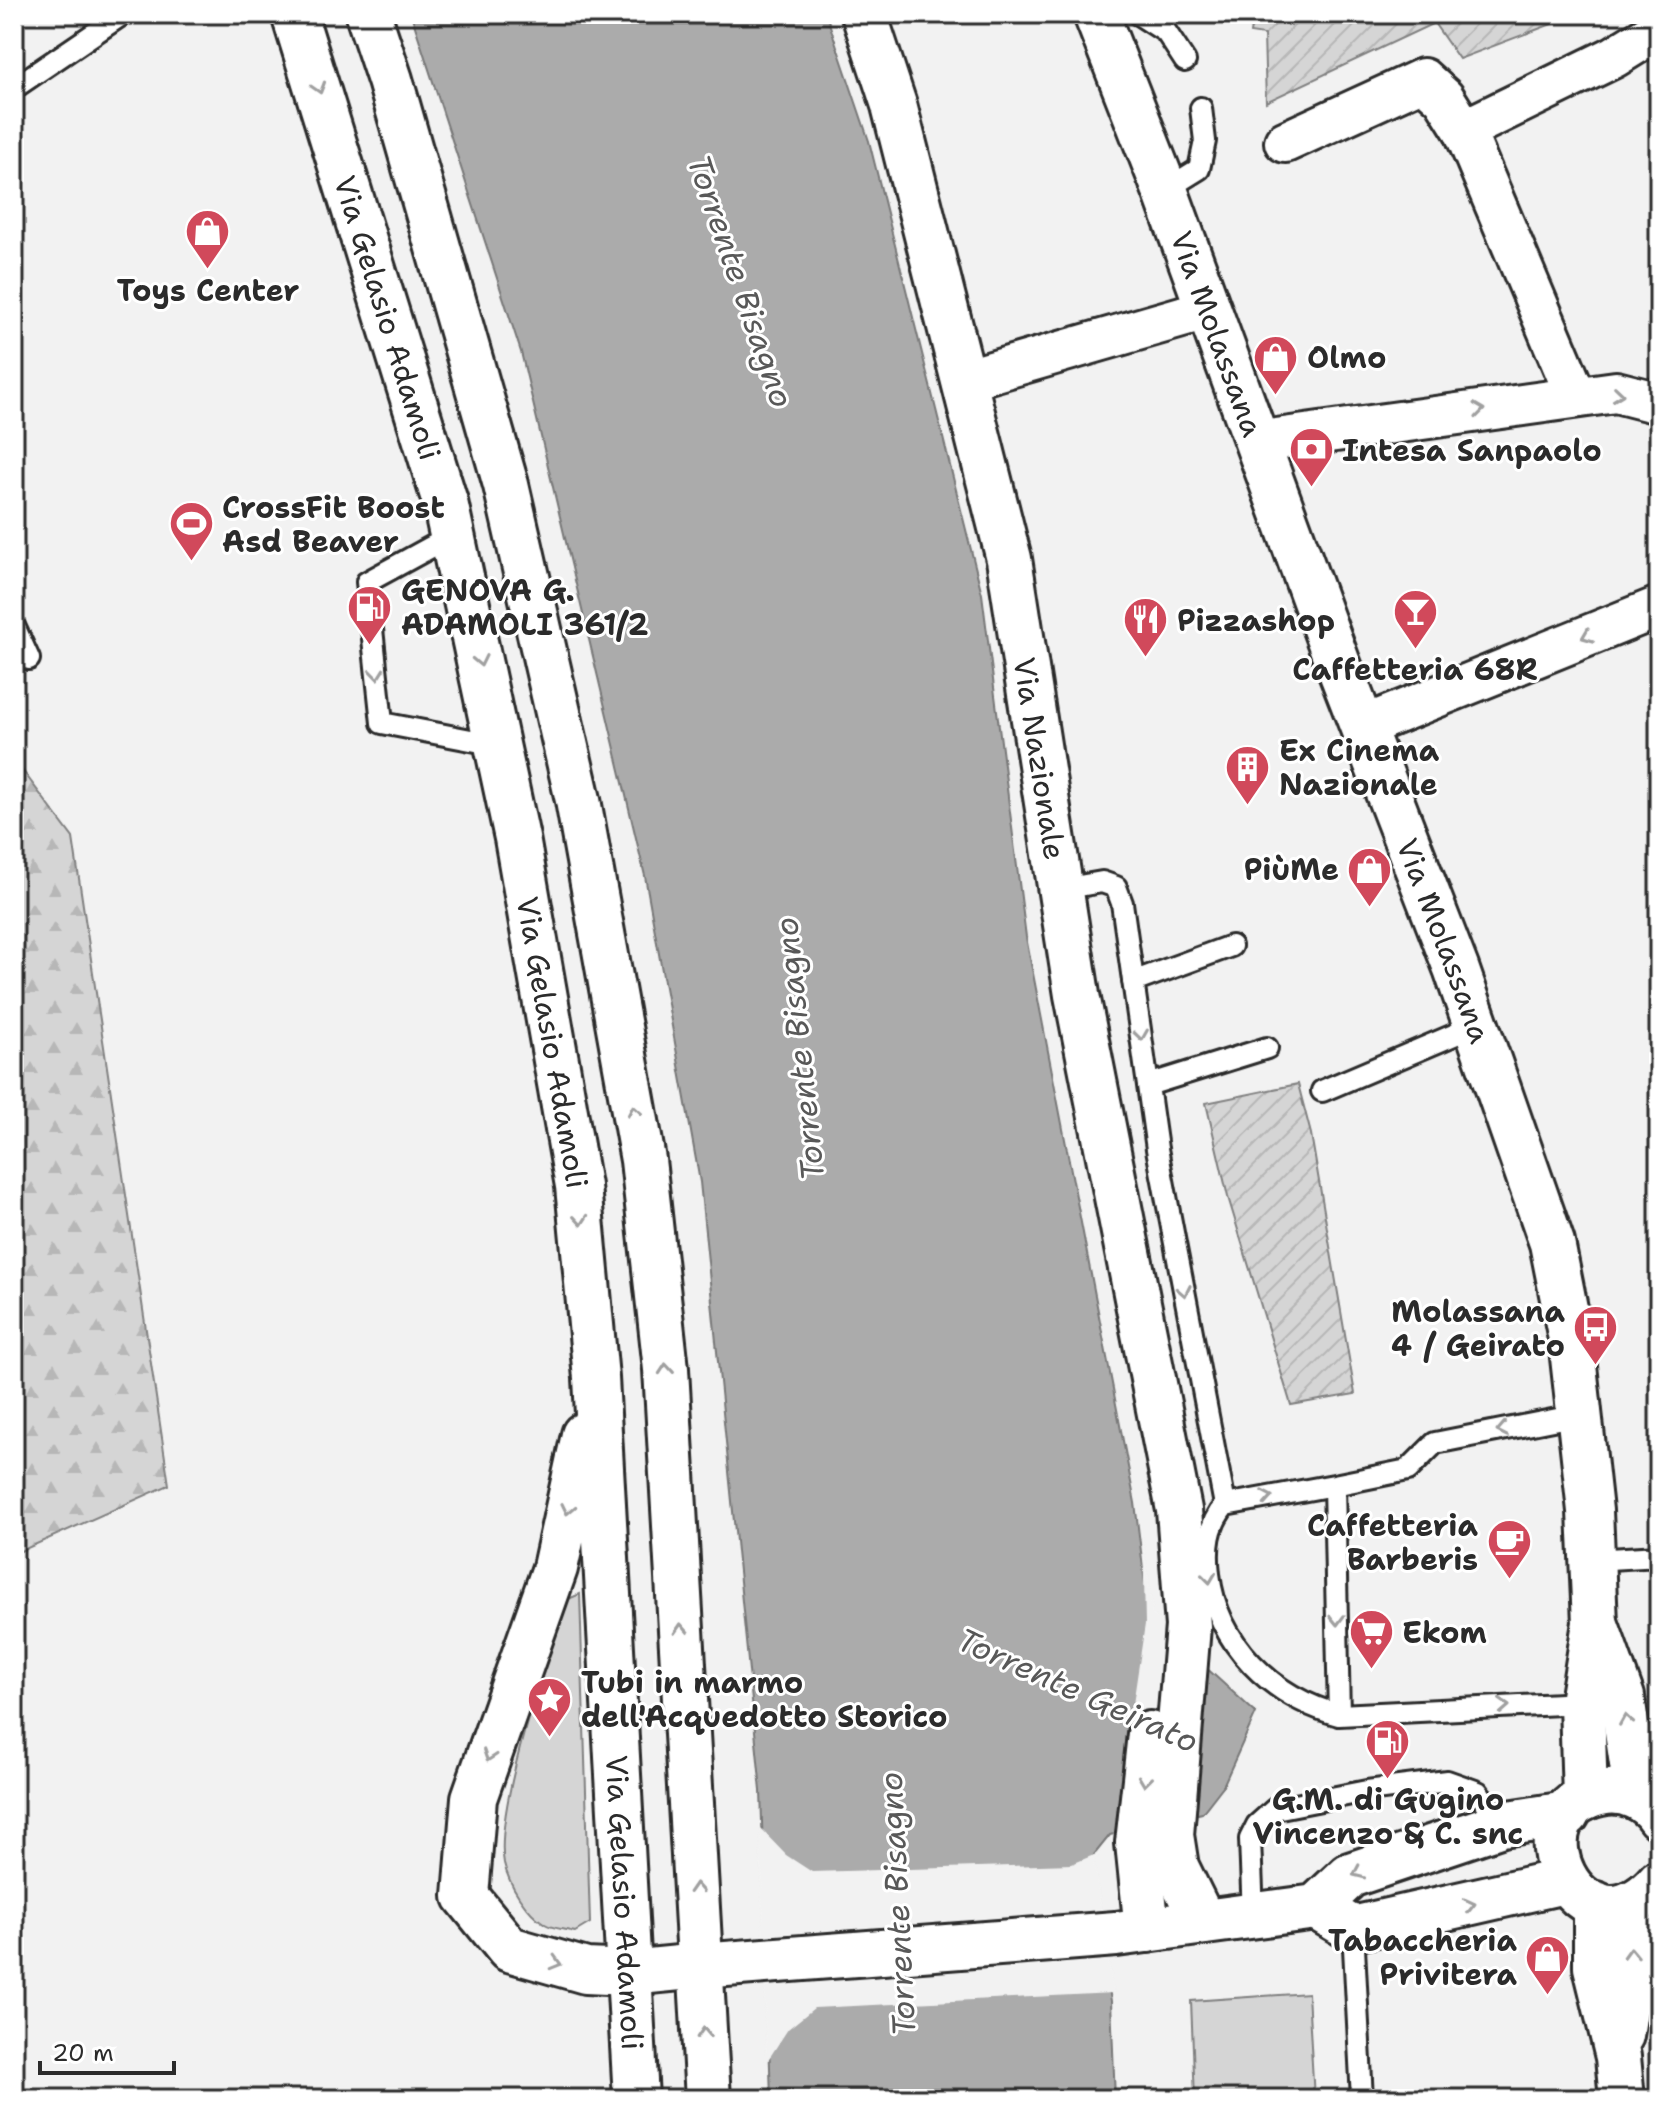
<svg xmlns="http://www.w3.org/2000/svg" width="1673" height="2113" font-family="'Shantell Sans',sans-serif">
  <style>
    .green { fill: #d5d5d5; stroke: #808080; stroke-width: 2 }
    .forest { fill: url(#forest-firs); stroke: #808080; stroke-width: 2 }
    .garden { fill: url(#garden-furrows); stroke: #808080; stroke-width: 2 }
    .water { fill: #ababab; stroke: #787878; stroke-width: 2 }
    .pier { fill: #f2f2f2 }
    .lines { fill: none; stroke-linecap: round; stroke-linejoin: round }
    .lane-casing { stroke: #2b2b2b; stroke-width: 26 }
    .street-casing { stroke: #2b2b2b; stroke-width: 46 }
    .secondary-casing { stroke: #2b2b2b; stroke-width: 50 }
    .primary-casing { stroke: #2b2b2b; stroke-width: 50 }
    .lane { stroke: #fff; stroke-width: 20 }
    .street { stroke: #fff; stroke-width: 40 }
    .secondary { stroke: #fff; stroke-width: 44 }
    .primary { stroke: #fff; stroke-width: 44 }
    .oneway { stroke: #a0a0a0 }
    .labels { text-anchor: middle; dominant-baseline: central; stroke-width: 6; stroke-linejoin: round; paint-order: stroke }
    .poi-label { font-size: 30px; font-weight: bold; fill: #2b2b2b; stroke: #fff; text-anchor: start }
    .street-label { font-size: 30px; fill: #2b2b2b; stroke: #fff }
    .water-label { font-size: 32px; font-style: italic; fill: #585858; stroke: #fff }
  </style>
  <defs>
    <pattern id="forest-firs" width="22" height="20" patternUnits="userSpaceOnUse" patternTransform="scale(2)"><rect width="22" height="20" fill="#d5d5d5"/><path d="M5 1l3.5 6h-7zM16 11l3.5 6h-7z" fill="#b7b7b7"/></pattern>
    <pattern id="garden-furrows" width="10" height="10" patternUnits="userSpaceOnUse" patternTransform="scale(2)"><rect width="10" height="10" fill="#d5d5d5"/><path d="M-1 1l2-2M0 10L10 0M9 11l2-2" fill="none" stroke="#b7b7b7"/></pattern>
  </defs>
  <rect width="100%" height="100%" fill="#f2f2f2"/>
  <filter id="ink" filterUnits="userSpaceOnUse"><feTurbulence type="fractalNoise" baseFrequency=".0125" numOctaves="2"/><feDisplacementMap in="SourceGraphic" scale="16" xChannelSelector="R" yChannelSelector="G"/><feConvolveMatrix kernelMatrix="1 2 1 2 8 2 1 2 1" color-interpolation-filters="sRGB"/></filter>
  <g filter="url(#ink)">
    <path class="green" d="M580,1594L590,1923L575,1932C566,1929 553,1929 545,1924C526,1912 509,1885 504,1863C494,1811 547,1654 566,1600Z
      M1308,1993L1314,2099H1195L1191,2001Z"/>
    <path class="forest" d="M14,759L73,838L169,1485L14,1554Z"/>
    <path class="garden" d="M1253,14H1578L1459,59L1434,23L1266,102L1264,35L1250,33Z
      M1298,1084L1311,1134L1355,1394L1291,1405L1228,1197L1206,1103Z"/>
    <path class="water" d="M411,14H826L869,141L982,594L1026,937L1135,1503L1149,1616L1256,1713L1223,1786L1202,1813L1110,1835L1089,1861L1111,2001L1115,2099H771L761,1791L700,1182L645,876L521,352Z"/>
    <path class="pier" d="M1143,1535L1153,1614L1208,1665L1188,1820L1113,1838L1145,1624Z
      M760,1828L786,1855L812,1872L1072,1864L1101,1852L1094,1862L1114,1993L814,2008L788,2029L766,2063Z"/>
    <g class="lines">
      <defs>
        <path id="lane" d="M1138,14L1166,32L1185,61
          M14,88L123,14
          M1165,190L1199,169L1205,141L1201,108
          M453,535L367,582L382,723L497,745
          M14,626L29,659
          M1062,889L1102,882L1116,887L1122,903L1157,1149L1225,1505L1334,1485
          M1133,982L1231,946
          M1148,1085L1267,1048
          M1322,1091L1475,1026
          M1578,1415L1435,1443L1408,1470L1334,1485L1339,1715L1582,1703
          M1225,1505C1208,1525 1206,1548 1209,1574C1217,1644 1272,1697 1339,1715
          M1592,1560L1659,1556
          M1253,1916L1250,1839L1257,1825L1275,1809L1367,1791L1447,1781L1478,1792L1502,1824
          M1353,1929L1362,2099"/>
        <path id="street" d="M1464,130L1614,57L1659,29
          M1285,142L1423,79L1444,98L1464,130L1576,396
          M964,380L1206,310
          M1256,442L1616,392L1659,403
          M1362,727L1659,607"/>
        <g id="secondary">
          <path id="s1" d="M864,14L894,105L1009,559L1077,995L1179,1510L1188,1626L1171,1835L1176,1867L1203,1922"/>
          <path id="s2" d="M1096,14L1165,190L1337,661L1456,968L1552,1243L1571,1339L1590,1511L1595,1623L1582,1703L1585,1798"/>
          <path d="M1596,1625L1622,1697L1637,1797"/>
          <path d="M1659,1817C1648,1800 1626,1789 1606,1792C1501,1807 1581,1970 1659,1882"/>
          <path d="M1596,1904V1967L1618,2057L1622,2099"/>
          <path d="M1316,1907L1353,1929L1564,1881"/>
          <path d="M1147,1930L1138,1843L1150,1734"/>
          <path d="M700,1966L1116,1934L1316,1907L1350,1875L1502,1824L1567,1814"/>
          <path d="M1621,2035L1632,1966L1630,1904"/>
        </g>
        <g id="primary">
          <path id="s3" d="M294,14L445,502L517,838L578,1186L596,1378L636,2099"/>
          <path d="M368,14L390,80L506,485L578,800L643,1160L666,1369L708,2099"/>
          <path d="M584,1435L555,1568L474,1798L466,1896L509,1949L586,1971L629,1973L700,1966"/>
        </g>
      </defs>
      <use href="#lane" class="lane-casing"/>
      <use href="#street" class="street-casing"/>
      <use href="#secondary" class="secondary-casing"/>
      <use href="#primary" class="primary-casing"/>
      <use href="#lane" class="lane"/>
      <use href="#street" class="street"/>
      <use href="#secondary" class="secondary"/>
      <use href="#primary" class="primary"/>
    </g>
    <defs><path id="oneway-chevron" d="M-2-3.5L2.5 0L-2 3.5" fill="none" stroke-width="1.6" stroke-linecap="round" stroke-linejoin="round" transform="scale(2)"/></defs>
    <g class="oneway">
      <use href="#oneway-chevron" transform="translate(319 88) rotate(73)"/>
      <use href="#oneway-chevron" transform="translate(1618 394) rotate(6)"/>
      <use href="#oneway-chevron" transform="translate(1479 410) rotate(-8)"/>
      <use href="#oneway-chevron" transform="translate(1587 636) rotate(158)"/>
      <use href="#oneway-chevron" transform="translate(480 661) rotate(78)"/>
      <use href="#oneway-chevron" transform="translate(377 674) rotate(84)"/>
      <use href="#oneway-chevron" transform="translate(1141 1035) rotate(82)"/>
      <use href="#oneway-chevron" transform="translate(634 1111) rotate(-100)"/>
      <use href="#oneway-chevron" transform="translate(581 1220) rotate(85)"/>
      <use href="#oneway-chevron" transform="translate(1184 1291) rotate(79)"/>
      <use href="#oneway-chevron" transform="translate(666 1369) rotate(-95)"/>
      <use href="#oneway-chevron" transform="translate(1502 1430) rotate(169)"/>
      <use href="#oneway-chevron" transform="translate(1267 1497) rotate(-10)"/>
      <use href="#oneway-chevron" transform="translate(568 1509) rotate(102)"/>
      <use href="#oneway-chevron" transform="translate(1209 1578) rotate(83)"/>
      <use href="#oneway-chevron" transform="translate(1337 1620) rotate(89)"/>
      <use href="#oneway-chevron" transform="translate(681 1629) rotate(-93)"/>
      <use href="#oneway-chevron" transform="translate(1504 1706) rotate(-3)"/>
      <use href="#oneway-chevron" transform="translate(1626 1720) rotate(-99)"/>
      <use href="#oneway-chevron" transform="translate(489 1756) rotate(109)"/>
      <use href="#oneway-chevron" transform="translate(1145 1781) rotate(97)"/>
      <use href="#oneway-chevron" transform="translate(1358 1873) rotate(156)"/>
      <use href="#oneway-chevron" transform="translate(696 1888) rotate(-93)"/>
      <use href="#oneway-chevron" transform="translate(1470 1905) rotate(-13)"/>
      <use href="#oneway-chevron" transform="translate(1631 1953) rotate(-92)"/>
      <use href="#oneway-chevron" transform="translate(556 1963) rotate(16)"/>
      <use href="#oneway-chevron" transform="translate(704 2033) rotate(-93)"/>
    </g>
  </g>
  <defs>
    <symbol id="shop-pin" viewBox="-11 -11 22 30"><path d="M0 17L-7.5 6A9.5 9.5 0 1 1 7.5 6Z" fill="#d1495b" stroke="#fff"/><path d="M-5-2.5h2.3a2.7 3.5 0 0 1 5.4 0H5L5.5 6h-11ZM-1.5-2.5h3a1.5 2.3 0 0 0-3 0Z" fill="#fff"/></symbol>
    <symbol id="bank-pin" viewBox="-11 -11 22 30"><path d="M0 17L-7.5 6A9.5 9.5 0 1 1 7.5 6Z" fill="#d1495b" stroke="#fff"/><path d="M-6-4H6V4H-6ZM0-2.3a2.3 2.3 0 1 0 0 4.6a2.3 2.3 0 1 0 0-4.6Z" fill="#fff"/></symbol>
    <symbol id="stadium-pin" viewBox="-11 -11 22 30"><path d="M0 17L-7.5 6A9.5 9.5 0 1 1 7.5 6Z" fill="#d1495b" stroke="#fff"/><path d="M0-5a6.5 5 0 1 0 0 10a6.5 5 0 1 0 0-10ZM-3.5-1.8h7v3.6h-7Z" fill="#fff"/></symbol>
    <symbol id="fuel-pin" viewBox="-11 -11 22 30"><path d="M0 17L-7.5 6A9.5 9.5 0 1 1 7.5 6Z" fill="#d1495b" stroke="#fff"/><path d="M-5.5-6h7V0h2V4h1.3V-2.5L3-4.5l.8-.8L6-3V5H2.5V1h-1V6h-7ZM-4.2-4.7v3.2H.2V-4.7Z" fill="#fff"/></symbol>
    <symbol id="bar-pin" viewBox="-11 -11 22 30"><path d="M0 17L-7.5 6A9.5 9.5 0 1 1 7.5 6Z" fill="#d1495b" stroke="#fff"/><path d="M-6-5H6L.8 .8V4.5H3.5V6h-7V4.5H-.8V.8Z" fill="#fff"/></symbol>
    <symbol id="restaurant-pin" viewBox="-11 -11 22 30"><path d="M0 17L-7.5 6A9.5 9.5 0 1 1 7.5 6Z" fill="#d1495b" stroke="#fff"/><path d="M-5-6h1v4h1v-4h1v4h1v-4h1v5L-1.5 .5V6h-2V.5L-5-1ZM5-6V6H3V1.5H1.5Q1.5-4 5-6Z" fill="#fff"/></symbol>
    <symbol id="building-pin" viewBox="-11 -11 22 30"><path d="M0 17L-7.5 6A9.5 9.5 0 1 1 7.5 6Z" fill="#d1495b" stroke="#fff"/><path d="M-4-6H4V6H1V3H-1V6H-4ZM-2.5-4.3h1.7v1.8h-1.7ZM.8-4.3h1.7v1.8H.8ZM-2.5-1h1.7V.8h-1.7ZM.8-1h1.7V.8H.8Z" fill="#fff"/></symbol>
    <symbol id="bus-pin" viewBox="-11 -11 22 30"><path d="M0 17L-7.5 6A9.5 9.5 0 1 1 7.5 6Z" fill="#d1495b" stroke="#fff"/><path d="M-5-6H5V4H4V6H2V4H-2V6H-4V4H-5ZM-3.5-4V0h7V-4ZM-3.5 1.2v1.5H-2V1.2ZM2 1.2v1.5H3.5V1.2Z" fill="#fff"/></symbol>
    <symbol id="cafe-pin" viewBox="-11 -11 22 30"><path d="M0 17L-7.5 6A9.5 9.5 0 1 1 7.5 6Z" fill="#d1495b" stroke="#fff"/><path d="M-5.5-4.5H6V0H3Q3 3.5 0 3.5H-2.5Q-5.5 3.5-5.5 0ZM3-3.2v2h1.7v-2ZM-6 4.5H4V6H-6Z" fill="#fff"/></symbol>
    <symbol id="supermarket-pin" viewBox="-11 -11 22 30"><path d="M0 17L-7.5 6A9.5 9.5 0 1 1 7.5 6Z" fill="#d1495b" stroke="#fff"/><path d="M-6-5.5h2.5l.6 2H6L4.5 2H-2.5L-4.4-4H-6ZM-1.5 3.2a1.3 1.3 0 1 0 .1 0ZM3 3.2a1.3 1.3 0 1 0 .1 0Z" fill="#fff"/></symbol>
    <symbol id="sight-pin" viewBox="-11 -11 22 30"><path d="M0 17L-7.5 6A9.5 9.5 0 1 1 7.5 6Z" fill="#d1495b" stroke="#fff"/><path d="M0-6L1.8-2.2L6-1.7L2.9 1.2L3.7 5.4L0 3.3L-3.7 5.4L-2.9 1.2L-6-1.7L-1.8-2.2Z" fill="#fff"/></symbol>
  </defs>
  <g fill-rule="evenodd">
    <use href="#shop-pin" x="182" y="206" width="51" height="69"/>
    <use href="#shop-pin" x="1250" y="332" width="51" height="69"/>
    <use href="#bank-pin" x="1286" y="424" width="51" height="69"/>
    <use href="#stadium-pin" x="166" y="498" width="51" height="69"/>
    <use href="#fuel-pin" x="344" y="582" width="51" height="69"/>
    <use href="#bar-pin" x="1390" y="586" width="51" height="69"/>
    <use href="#restaurant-pin" x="1120" y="594" width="51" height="69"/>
    <use href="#building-pin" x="1222" y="742" width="51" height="69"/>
    <use href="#shop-pin" x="1344" y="844" width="51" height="69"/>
    <use href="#bus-pin" x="1570" y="1302" width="51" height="69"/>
    <use href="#cafe-pin" x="1484" y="1516" width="51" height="69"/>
    <use href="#supermarket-pin" x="1346" y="1606" width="51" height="69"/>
    <use href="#sight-pin" x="524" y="1674" width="51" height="69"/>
    <use href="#fuel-pin" x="1362" y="1716" width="51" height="69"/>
    <use href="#shop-pin" x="1522" y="1932" width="51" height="69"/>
  </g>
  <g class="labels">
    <g class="poi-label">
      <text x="208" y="290" text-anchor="middle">Toys Center</text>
      <text x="1307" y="357">Olmo</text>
      <text x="1342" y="450">Intesa Sanpaolo</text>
      <text x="222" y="507">CrossFit Boost<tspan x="222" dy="34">Asd Beaver</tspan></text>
      <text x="401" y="590">GENOVA G.<tspan x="401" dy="34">ADAMOLI 361/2</tspan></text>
      <text x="1177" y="620">Pizzashop</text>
      <text x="1415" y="669" text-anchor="middle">Caffetteria 68R</text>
      <text x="1279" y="750">Ex Cinema<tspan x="1279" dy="34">Nazionale</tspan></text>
      <text x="1339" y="869" text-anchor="end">PiùMe</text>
      <text x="1565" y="1311" text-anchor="end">Molassana<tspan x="1565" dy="34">4 / Geirato</tspan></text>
      <text x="1478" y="1525" text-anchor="end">Caffetteria<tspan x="1478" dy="34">Barberis</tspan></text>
      <text x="1402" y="1632">Ekom</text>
      <text x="581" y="1682">Tubi in marmo<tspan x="581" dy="34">dell'Acquedotto Storico</tspan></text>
      <text x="1388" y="1799" text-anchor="middle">G.M. di Gugino<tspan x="1388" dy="34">Vincenzo &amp; C. snc</tspan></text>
      <text x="1517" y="1940" text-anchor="end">Tabaccheria<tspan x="1517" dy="34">Privitera</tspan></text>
    </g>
    <g class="street-label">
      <text stroke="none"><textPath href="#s3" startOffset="318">Via Gelasio Adamoli</textPath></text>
      <text stroke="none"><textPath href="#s2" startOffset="342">Via Molassana</textPath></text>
      <text stroke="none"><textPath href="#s1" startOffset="766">Via Nazionale</textPath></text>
      <text stroke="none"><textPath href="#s2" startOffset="990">Via Molassana</textPath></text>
      <text stroke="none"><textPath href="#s3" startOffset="1062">Via Gelasio Adamoli</textPath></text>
      <text stroke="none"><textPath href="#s3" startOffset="1926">Via Gelasio Adamoli</textPath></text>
    </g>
    <g class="water-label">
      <text transform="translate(741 281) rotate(71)">Torrente Bisagno</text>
      <text transform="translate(799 1049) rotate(-96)">Torrente Bisagno</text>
      <text transform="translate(1078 1690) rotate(24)">Torrente Geirato</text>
      <text transform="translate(897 1904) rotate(-93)">Torrente Bisagno</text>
    </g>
  </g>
  <rect width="1673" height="2113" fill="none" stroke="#fff" stroke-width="48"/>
  <rect x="24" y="24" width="1625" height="2065" fill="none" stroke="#2b2b2b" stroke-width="3" filter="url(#ink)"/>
  <path d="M40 2061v12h134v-12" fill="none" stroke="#2b2b2b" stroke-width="4"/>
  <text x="52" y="2061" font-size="24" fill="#2b2b2b" stroke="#ffffff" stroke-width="6" paint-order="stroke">20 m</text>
</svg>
